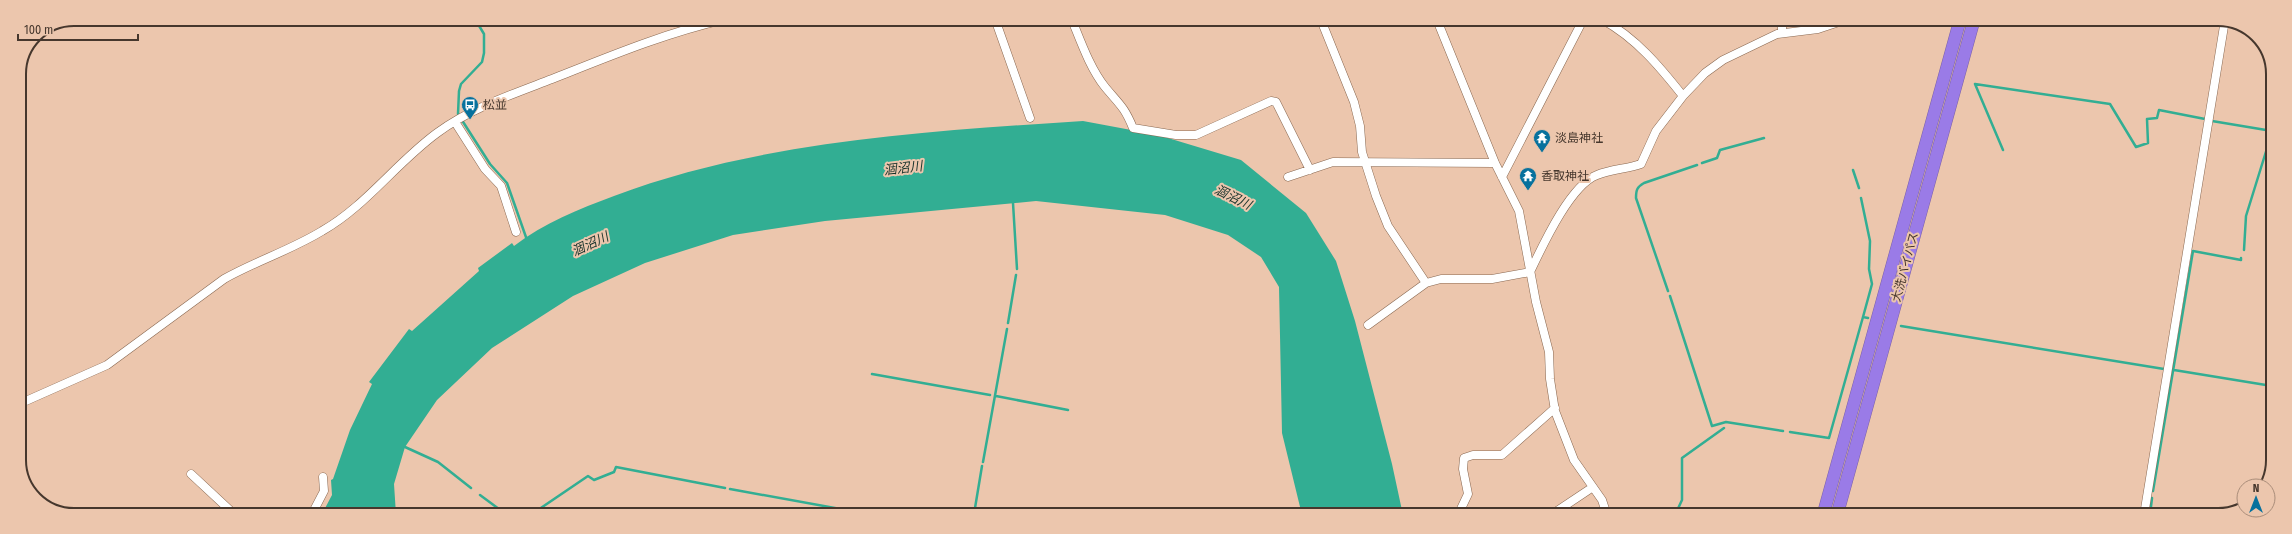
<svg xmlns="http://www.w3.org/2000/svg" width="2292" height="534" font-family="'Fira Sans Condensed','Noto Sans JP',sans-serif">
  <style>
    .water { fill: #32ae93 }
    .lines { fill: none; stroke-linecap: round; stroke-linejoin: round }
    .stream { stroke: #32ae93; stroke-width: 2.5 }
    .minor-casing { stroke: #896851; stroke-width: 9 }
    .highway-casing { stroke: #7d63a6; stroke-width: 13 }
    .minor { stroke: #fff; stroke-width: 8 }
    .highway { stroke: #9a7be7; stroke-width: 12 }
    .labels { text-anchor: middle; dominant-baseline: central; stroke-width: 4; stroke-linejoin: round; paint-order: stroke }
    .poi-label { font-size: 12px; fill: #46372d; stroke: #ecc6ad; text-anchor: start }
    .street-label { font-size: 12px; fill: #46372d; stroke: #ecc6ad }
    .water-label { font-size: 13px; font-style: italic; fill: #18322b; stroke: #ecc6ad }
    .rim { fill: none; stroke: #46372d; stroke-width: 2 }
  </style>
  <rect width="100%" height="100%" fill="#ecc6ad"/>
  <path class="water" d="M1083,121L1158,135L1241,160L1306,213L1336,261L1355,321L1392,464L1403,515H1302L1282,433L1279,287L1261,257L1228,235L1165,215L1036,201L825,221L733,235L645,263L573,296L492,348L437,400L405,447L394,484L396,514H322L332,495L331,480L333,479L350,430L372,384L369,382L409,329L412,331L479,271L478,268L512,243L514,246C544,223 579,209 614,196C759,141 929,131 1083,121Z"/>
  <g class="lines">
    <path class="stream" d="M475,19L484,34V53L482,62L461,84L459,91L458,114L490,164L507,183L527,240
      M2212,121L2272,131
      M2003,150L1975,84L2110,104L2136,147L2148,143L2147,119L2157,118L2159,110L2205,119
      M1702,163L1717,158L1720,150L1764,138
      M1853,170L1859,188
      M1861,198L1870,241L1869,269L1872,284L1863,317L1868,318
      M1013,203L1017,269
      M2244,250L2246,216L2273,129
      M1668,291L1636,198C1636,190 1637,187 1644,183L1697,165
      M1670,296L1712,426L1726,422L1783,431
      M1008,323L1016,275
      M1901,326L2164,369
      M2174,370L2272,386
      M872,374L990,395
      M996,396L1068,410
      M1790,432L1829,438L1863,317
      M405,447L438,462L471,488
      M983,462L1007,329
      M730,489L868,514
      M2153,491L2193,251L2241,260V258
      M480,495L503,512L520,514
      M532,514L588,476L594,480L614,472L616,467L725,488
      M974,514L982,466
      M1675,515L1682,500V458L1724,428
      M2150,515L2152,498"/>
    <defs>
      <path id="minor" d="M995,19L1030,118
        M1072,20C1081,42 1090,68 1105,87C1119,104 1124,106 1133,128L1176,135H1196L1271,101L1276,102L1310,170
        M1321,20L1354,102L1360,126L1362,152L1376,196L1388,226L1426,283
        M1437,20L1495,163L1519,211L1536,302L1549,352L1550,379L1555,411L1574,460L1602,500L1607,515
        M1603,20C1636,38 1660,67 1683,96
        M1782,20V32
        M455,122L485,169L501,186L516,232
        M1288,177L1333,162L1495,163
        M1502,177L1583,20
        M1368,325L1426,283L1441,279H1492L1530,272C1542,247 1570,185 1597,175C1611,169 1627,169 1641,164L1656,131L1683,96L1705,73L1723,60L1777,34L1818,29L1845,20
        M19,404L107,365L224,279C256,261 291,250 322,231C366,206 396,163 437,133C471,108 513,94 552,79C610,56 665,33 726,19
        M191,474L234,514
        M312,514L324,491L323,477
        M1458,515L1468,494L1463,469L1464,458L1473,455H1502L1555,408
        M1551,515L1593,487
        M2144,515L2225,20"/>
      <path id="highway" d="M1823,515L1960,20
        M1837,515L1974,20"/>
    </defs>
    <use href="#minor" class="minor-casing"/>
    <use href="#highway" class="highway-casing"/>
    <use href="#minor" class="minor"/>
    <use href="#highway" class="highway"/>
  </g>
  <defs>
    <symbol id="bus-pin" viewBox="-11 -11 22 30"><path d="M0 17L-7.5 6A9.5 9.5 0 1 1 7.5 6Z" fill="#07719d" stroke="#ecc6ad"/><path d="M-5-6H5V4H4V6H2V4H-2V6H-4V4H-5ZM-3.5-4V0h7V-4ZM-3.5 1.2v1.5H-2V1.2ZM2 1.2v1.5H3.5V1.2Z" fill="#fff"/></symbol>
    <symbol id="temple-pin" viewBox="-11 -11 22 30"><path d="M0 17L-7.5 6A9.5 9.5 0 1 1 7.5 6Z" fill="#07719d" stroke="#ecc6ad"/><path d="M0-6L5-2H3V0L6.5 2.5H4V6H1.5V3h-3V6H-4V2.5H-6.5L-3 0V-2H-5Z" fill="#fff"/></symbol>
  </defs>
  <g fill-rule="evenodd">
    <use href="#bus-pin" x="460" y="95" width="20" height="27"/>
    <use href="#temple-pin" x="1532" y="128" width="20" height="27"/>
    <use href="#temple-pin" x="1518" y="166" width="20" height="27"/>
  </g>
  <g class="labels">
    <g class="poi-label">
      <text x="483" y="105">松並</text>
      <text x="1555" y="138">淡島神社</text>
      <text x="1541" y="176">香取神社</text>
    </g>
    <g class="street-label">
      <text transform="translate(1905 267) rotate(-75)">大洗バイパス</text>
    </g>
    <g class="water-label">
      <text transform="translate(903 168) rotate(-7)">涸沼川</text>
      <text transform="translate(1233 197) rotate(26)">涸沼川</text>
      <text transform="translate(590 244) rotate(-25)">涸沼川</text>
    </g>
  </g>
  <path d="M0 0H2292V534H0ZM74 26H2218A48 48 0 0 1 2266 74V460A48 48 0 0 1 2218 508H74A48 48 0 0 1 26 460V74A48 48 0 0 1 74 26Z" fill="#ecc6ad" fill-rule="evenodd"/>
  <path class="rim" d="M74 26H2218A48 48 0 0 1 2266 74V460A48 48 0 0 1 2218 508H74A48 48 0 0 1 26 460V74A48 48 0 0 1 74 26Z"/>
  <g transform="translate(2256 498)"><circle r="19" fill="#ecc6ad" stroke="#aa8d7a"/>
  <path d="M0-3L7 15L0 10L-7 15Z" fill="#07719d"/>
  <text y="-6" font-size="11" font-weight="bold" text-anchor="middle" fill="#46372d">N</text>
  </g>
  <path d="M18 34v6h120v-6" fill="none" stroke="#46372d" stroke-width="2"/>
  <text x="24" y="34" font-size="12" fill="#46372d" stroke="#ecc6ad" stroke-width="3" paint-order="stroke">100 m</text>
</svg>
